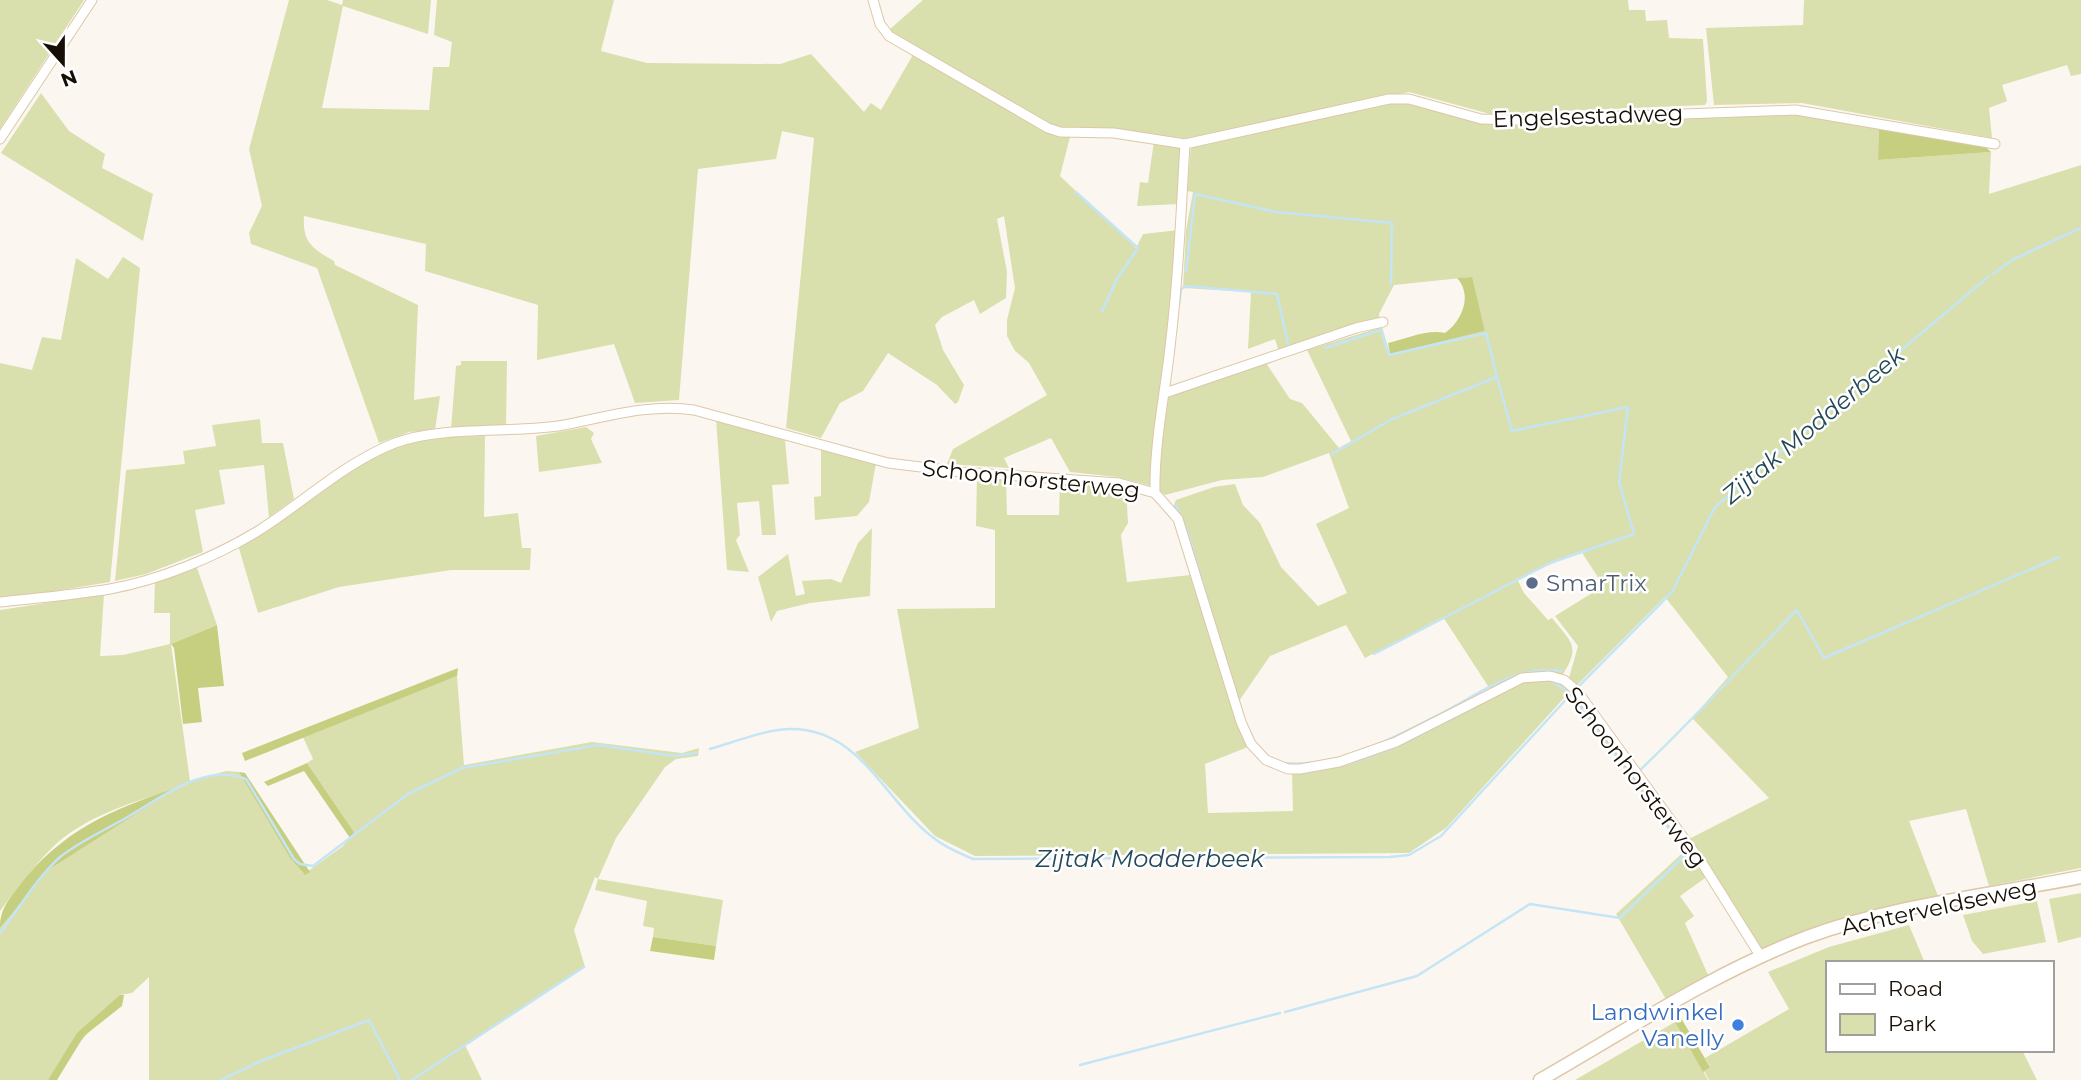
<svg xmlns="http://www.w3.org/2000/svg" width="2081" height="1080" font-family="Montserrat,sans-serif">
  <style>
    .green { fill: #d9e0ad }
    .forest { fill: #c6ce80 }
    .lines { fill: none; stroke-linecap: round; stroke-linejoin: round }
    .stream { stroke: #c5e5f6; stroke-width: 2.5 }
    .street-casing { stroke: #ddc7a7; stroke-width: 11 }
    .secondary-casing { stroke: #ddc7a7; stroke-width: 15 }
    .street { stroke: #fff; stroke-width: 9 }
    .secondary { stroke: #fff; stroke-width: 12 }
    .service-dot { fill: #5c6f8a; stroke: #fff; stroke-width: 2.5 }
    .shop-dot { fill: #3f7fe0; stroke: #fff; stroke-width: 2.5 }
    .labels { text-anchor: middle; dominant-baseline: central; stroke-width: 5; stroke-linejoin: round; paint-order: stroke }
    .street-label { font-size: 23px; fill: #170f05; stroke: #fff }
    .service-label { font-size: 23px; fill: #4e5e75; stroke: #fff; text-anchor: start }
    .shop-label { font-size: 23px; fill: #366cbe; stroke: #fff; text-anchor: end }
    .water-label { font-size: 24px; font-style: italic; fill: #224859; stroke: #fff }
  </style>
  <rect width="100%" height="100%" fill="#fbf7f0"/>
  <path class="green" d="M0,0H84L0,129Z
    M289,0H327L342,5L343,0H431L428,34L343,6L322,108L429,110L433,67H449L452,42L434,35L437,0H614L601,51L647,63L780,64L811,54L864,112L871,103L881,110L914,53L1048,130L1070,137L1060,176L1136,248L1143,234L1179,230L1163,385L1152,457V486L1117,477L1070,472L1051,438L1004,458L1009,468L947,464L953,449L1047,395L1029,363L1015,351L1007,336V320L1015,288L1004,216L997,219L1007,272L1006,298L980,314L974,300L942,317L935,325L943,350L964,385L958,402L955,404L937,385L888,353L863,391L840,403L821,438L786,428L814,138L782,131L776,159L698,169L679,400L635,403L614,344L537,360L538,305L425,271L426,244L304,216C302,242 313,249 334,261L335,265L418,305L414,400L440,396L435,430L409,432L379,443L317,268L251,244L249,233L262,206L249,149Z
    M923,0H1628L1629,10H1645L1646,21L1667,20L1669,38L1703,39L1707,101L1705,105L1490,114L1409,92L1190,139L1109,129L1055,128L892,33L889,30Z
    M1804,0H2081V74L2071,76L2067,65L2002,85L2007,101L1989,108L1992,138L1802,103L1714,105L1706,28L1803,25Z
    M41,93L69,131L105,154L102,168L153,194L143,241L1,153Z
    M1401,97L1483,122L1501,124L1788,110L1879,123L1878,160L1991,152L1989,194L2081,165V868L1989,886L1966,809L1909,821L1938,896L1853,915L1762,951L1689,839L1769,798L1692,718L1728,677L1665,597L1576,686L1569,678L1578,646L1555,616L1597,590L1599,579L1581,551L1517,579L1524,593L1548,620L1552,618C1571,642 1581,646 1563,674L1522,675L1490,689L1443,617L1365,658L1346,625L1270,656L1237,704L1173,507L1176,500L1214,487L1235,484L1243,505L1260,523L1281,567L1318,606L1347,593L1316,524L1349,508L1329,453L1263,477L1222,480L1165,495L1159,490L1158,470L1168,397L1266,363L1290,399L1302,403L1339,448L1351,441L1307,350L1382,327L1390,354L1485,331L1471,277L1394,285L1379,314L1380,321L1279,352L1275,339L1248,349L1251,292L1183,288L1186,231L1193,192L1187,191L1191,145Z
    M1154,141L1178,144L1183,150L1179,204L1137,206L1140,182L1148,183Z
    M123,257L140,268L110,582L0,600V363L32,370L42,337L61,340L76,258L108,279Z
    M461,361H507L506,426L451,429L456,366L461,365Z
    M260,419L262,443H283L294,499L269,517L264,465L219,470L225,504L195,510L203,552L146,574L115,581L126,470L185,464L183,451L216,446L212,425Z
    M716,419L785,440L789,484L772,485L776,535H762L759,501L737,503L740,535L736,540L749,572L727,570Z
    M586,427L594,433L591,439L602,463L539,472L536,436Z
    M485,436L484,517L518,513L522,548H531L530,570H451L339,587L258,613L238,545C278,518 356,455 399,444C427,436 457,437 485,436Z
    M821,449L876,463L869,502L857,516L815,520L814,497L821,496Z
    M977,475L1006,478L1007,515H1059L1060,482L1126,488L1128,523L1121,535L1127,582L1190,575L1248,747L1205,764L1208,813L1293,811L1292,772L1332,766L1527,679L1558,680L1572,689L1446,828L1409,853L975,856L935,836L855,752L919,728L897,609L995,608V530L976,526Z
    M872,528L870,596L810,603L777,611L771,622L758,577L788,554L796,596L805,594L802,581L831,579L841,583L858,543Z
    M196,565L217,625L171,644L190,781L226,771L239,772L290,858L304,874L343,846L354,832L307,763L313,759L303,737L457,676L464,765L592,742L682,753L699,748L698,756L676,759L665,767L616,838L598,879L723,900L716,946L653,937L654,928L643,926L647,901L595,890L598,879L595,877L574,930L585,967L465,1045L482,1080H149V977L132,993L120,995L48,1080H0V928L50,869L172,790C132,802 81,818 51,849C32,868 16,890 0,911V610L104,594L100,656L123,655L170,644V613H154L155,581Z
    M1688,848L1708,876L1680,896L1694,916L1685,923L1709,977L1667,1001L1616,914Z
    M2081,893V937L2058,943L2049,899Z
    M2037,901L2046,942L1983,954L1972,941L1963,915Z
    M1909,925L1925,963H1827V1050H2022L2037,1080H1709L1704,1071L1710,1066L1705,1058L1789,1009L1768,972L1829,947Z
    M1675,1022L1708,1080H1575Z"/>
  <path class="forest" d="M1879,123L1980,141L1991,152L1878,160Z
    M1472,277L1485,331L1390,354L1388,343C1407,339 1426,329 1445,333C1462,321 1473,295 1457,278Z
    M217,625L224,686L198,688L202,722L183,724L174,648L171,644Z
    M458,668L457,676L245,761L242,753Z
    M307,763L354,832L350,838L304,771L268,786L264,782Z
    M239,772L245,773L310,872L305,875L290,858Z
    M176,788L50,869L0,928C0,909 8,901 19,886C61,831 112,809 176,788Z
    M653,937L716,946L714,960L650,951Z
    M120,995H124L122,1006L84,1036L57,1080H48L77,1033Z
    M1681,1018L1710,1067L1703,1072L1675,1022Z"/>
  <g class="lines">
    <path class="stream" d="M1076,192L1138,248L1117,279L1102,311
      M1186,272L1195,194L1276,212L1392,223L1391,284
      M1993,274L2012,260L2081,228
      M1179,304L1181,289L1187,286L1277,294L1289,348
      M1325,348L1381,330L1389,355L1486,333L1497,377
      M1332,454L1390,420L1497,377L1512,431L1628,407L1619,482L1634,534L1550,563L1374,654
      M1176,505L1188,533L1211,611
      M1579,686L1672,592L1715,507L1988,277
      M710,749C735,742 763,730 789,729C861,727 885,803 935,839C946,848 960,853 973,859L1390,857L1409,855L1441,836L1572,693
      M1283,763C1337,769 1396,737 1442,713C1481,693 1514,665 1561,671
      M1348,764L1396,747L1469,710
      M1639,771C1694,719 1744,663 1797,610L1824,658L2059,557
      M1303,773L1338,766
      M0,933C19,908 37,878 60,857C79,842 103,831 124,819C160,799 203,762 246,779L294,859L300,864L313,866L408,794L462,768L599,745L674,756L696,753
      M1285,1012L1417,976L1530,904L1620,918L1687,853L1571,694L1552,681
      M1080,1065L1280,1013
      M221,1080L261,1061L369,1020L400,1080
      M412,1080L584,967"/>
    <defs>
      <path id="street" d="M873,0L880,24L889,36L1048,128L1060,132L1114,133L1185,144L1389,99H1409L1481,119L1517,120L1796,110L1995,144
        M0,139L92,0
        M1165,393L1356,328L1383,322
        M1155,493C1154,441 1166,390 1171,338C1179,273 1181,209 1185,144
        M0,602C37,598 74,595 110,589C160,580 215,557 258,531C304,502 344,463 395,443C439,426 509,433 558,426C604,418 647,403 694,410L888,463L962,472L1119,483L1155,493L1178,519L1241,722L1251,744L1266,760L1288,769H1300L1339,762L1396,742L1522,678L1550,676L1564,680L1577,691L1704,866L1761,957"/>
      <path id="secondary" d="M1540,1080C1627,1030 1713,973 1807,937C1894,905 1990,895 2081,877"/>
    </defs>
    <use href="#street" class="street-casing"/>
    <use href="#secondary" class="secondary-casing"/>
    <use href="#street" class="street"/>
    <use href="#secondary" class="secondary"/>
  </g>
  <circle class="service-dot" cx="1532" cy="583" r="7"/>
  <circle class="shop-dot" cx="1738" cy="1025" r="7"/>
  <g class="labels">
    <g class="street-label">
      <text transform="translate(1588 116) rotate(-2)">Engelsestadweg</text>
      <text transform="translate(1031 479) rotate(6)">Schoonhorsterweg</text>
      <text transform="translate(1636 777) rotate(53)">Schoonhorsterweg</text>
      <text transform="translate(1939 907) rotate(-12)">Achterveldseweg</text>
    </g>
    <g class="service-label">
      <text x="1546" y="583">SmarTrix</text>
    </g>
    <g class="shop-label">
      <text x="1724" y="1012">Landwinkel<tspan x="1724" dy="26">Vanelly</tspan></text>
    </g>
    <g class="water-label">
      <text transform="translate(1813 425) rotate(-40)">Zijtak Modderbeek</text>
      <text x="1150" y="858">Zijtak Modderbeek</text>
    </g>
  </g>
  <rect x="1826" y="961" width="228" height="91" fill="#ffffff" stroke="#a29f9b" stroke-width="2"/>
  <rect x="1840" y="984" width="35" height="10" fill="#ffffff" stroke="#a29f9b" stroke-width="2"/>
  <text x="1888" y="996" font-size="21" fill="#170f05">Road</text>
  <rect x="1840" y="1014" width="35" height="21" fill="#d9e0ad" stroke="#a29f9b" stroke-width="2"/>
  <text x="1888" y="1031" font-size="21" fill="#170f05">Park</text>
  <g transform="translate(63 63) rotate(159)" stroke="#ffffff" stroke-width="5" paint-order="stroke">
  <path d="M0-5L12 26L0 18L-12 26Z" fill="#170f05"/>
  <text y="-10" font-size="19" font-weight="bold" text-anchor="middle" fill="#170f05">N</text>
  </g>
</svg>
